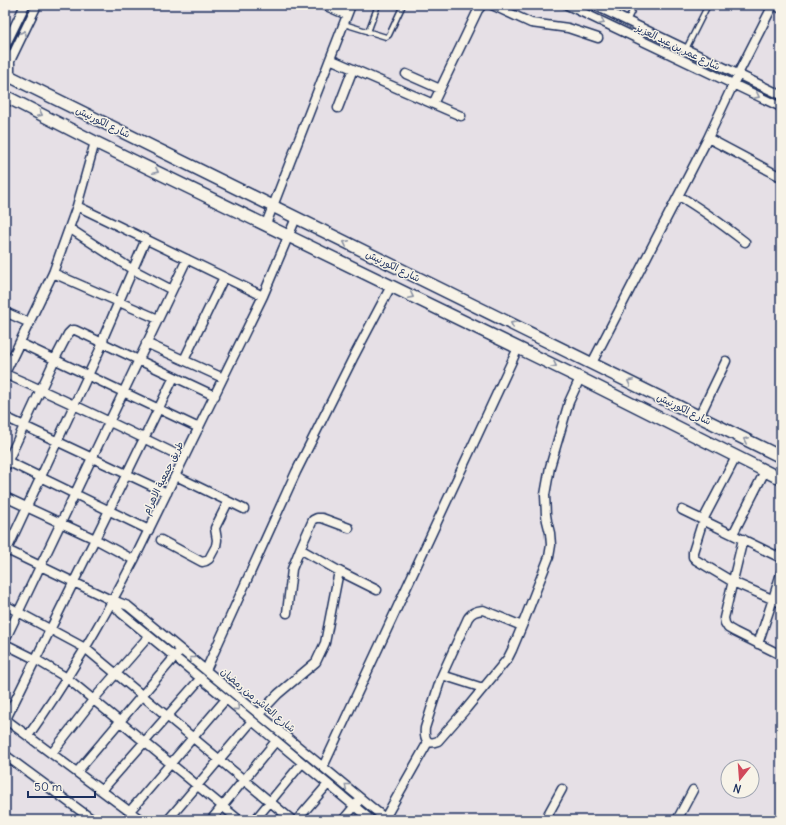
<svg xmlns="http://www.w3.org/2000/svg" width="786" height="825" font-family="Delius,'Playpen Sans Arabic',sans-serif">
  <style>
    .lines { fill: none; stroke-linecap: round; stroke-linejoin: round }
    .lane-casing { stroke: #1b2f5e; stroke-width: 7 }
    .street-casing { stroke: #1b2f5e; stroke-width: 11 }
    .secondary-casing { stroke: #1b2f5e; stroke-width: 14 }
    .lane { stroke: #f7f3e8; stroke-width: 4 }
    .street { stroke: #f7f3e8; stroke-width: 8 }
    .secondary { stroke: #f7f3e8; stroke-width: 11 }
    .oneway { stroke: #8991a3 }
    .labels { text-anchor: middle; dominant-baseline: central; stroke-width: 3; stroke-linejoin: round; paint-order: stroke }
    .street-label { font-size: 10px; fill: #1b2f5e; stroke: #f7f3e8 }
  </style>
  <rect width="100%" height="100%" fill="#e6e0e6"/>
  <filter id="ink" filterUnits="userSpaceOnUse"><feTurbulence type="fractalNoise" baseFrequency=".025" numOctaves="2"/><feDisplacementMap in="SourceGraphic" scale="8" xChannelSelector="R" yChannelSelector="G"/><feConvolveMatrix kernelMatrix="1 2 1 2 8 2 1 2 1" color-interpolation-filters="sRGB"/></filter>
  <g filter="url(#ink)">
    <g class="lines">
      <defs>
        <path id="lane" d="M772,6L781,11
          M627,21L635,5
          M344,24L386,37L389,35L403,5
          M368,32L378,5
          M686,49L708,5"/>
        <path id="street" d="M324,5L347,15
          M492,5L531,23L568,28L598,38
          M567,5L781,107
          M594,5L781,95
          M5,46L25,5
          M330,59L461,116
          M406,74L440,89
          M5,81L10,71V61L37,5
          M433,104L478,10L482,5
          M338,108L353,69
          M708,138L781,177
          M679,196C702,209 723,225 745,242
          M77,206L263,296
          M266,224L351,5
          M69,228L130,268L172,290
          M53,273L158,319
          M5,312L30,323
          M20,343L199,428
          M146,343L223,378
          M184,360L224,277
          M592,363L708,138L738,74L773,5
          M5,373L53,273L77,206L95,142
          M5,374C66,400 125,429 184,458
          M5,417L167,493
          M699,417L726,361
          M736,457L703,520L693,552V557L696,560L733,582L781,603
          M5,460L149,530
          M5,467L55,359L68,334L72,330H75L215,396
          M176,476L244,509
          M5,497L95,539L134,560
          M682,510L781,558
          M733,534L765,471
          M743,539L724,618L725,623L728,628L735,632L781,655
          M161,540L202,562L206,561L209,559L216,546L217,540L215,528L228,502
          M5,549L113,601L118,602L128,606L387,820
          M300,549L339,571L377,590
          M5,554L103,343L104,336L146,239
          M113,601L115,606L121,613L226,699L371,820
          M5,605L85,648L292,820
          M287,613L292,569L300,549L313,520L317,518H322L349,528
          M522,626L512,650L508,658L466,709L438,741C426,746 424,737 425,728L442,675L468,618C472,612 476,611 483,610L522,626L549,557L551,545L550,533L547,521L546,515L545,495L550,467L569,402L580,378
          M5,640L187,259
          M5,644L35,659L67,678L239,820
          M758,644L773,599L781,573
          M206,670L296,472L353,358L391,286
          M442,675L483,688
          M259,714L278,694L316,662L325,643L339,571
          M5,719L141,820
          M6,719L95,539L174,377
          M28,736C68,680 103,620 134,560L263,296L296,218
          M52,753L93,700L149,636
          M5,755L93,820
          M323,767L518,348
          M77,772L178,653
          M102,790L201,678
          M130,811L226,699
          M385,818L428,742
          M168,820L252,721
          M211,820L276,741
          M255,820L302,763
          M297,820L328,784
          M343,820L358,802
          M545,820L562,789
          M677,820L693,790"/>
        <path id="secondary" d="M5,74C264,202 522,329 781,457
          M5,96L95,142L580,378L781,479"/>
      </defs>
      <use href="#lane" class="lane-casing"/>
      <use href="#street" class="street-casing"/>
      <use href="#secondary" class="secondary-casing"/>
      <use href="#lane" class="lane"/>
      <use href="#street" class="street"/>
      <use href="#secondary" class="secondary"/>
    </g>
    <defs><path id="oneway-chevron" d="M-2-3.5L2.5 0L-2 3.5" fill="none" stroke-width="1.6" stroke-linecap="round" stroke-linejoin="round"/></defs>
    <g class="oneway">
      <use href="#oneway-chevron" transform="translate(602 22) rotate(26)"/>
      <use href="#oneway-chevron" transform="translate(24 33) rotate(-64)"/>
      <use href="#oneway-chevron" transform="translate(757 96) rotate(26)"/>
      <use href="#oneway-chevron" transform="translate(40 114) rotate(27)"/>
      <use href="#oneway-chevron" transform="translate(156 171) rotate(26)"/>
      <use href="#oneway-chevron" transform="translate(346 243) rotate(-154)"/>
      <use href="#oneway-chevron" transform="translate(411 296) rotate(26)"/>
      <use href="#oneway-chevron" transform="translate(513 324) rotate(-154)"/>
      <use href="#oneway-chevron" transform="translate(554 365) rotate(26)"/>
      <use href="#oneway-chevron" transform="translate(630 382) rotate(-154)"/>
      <use href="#oneway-chevron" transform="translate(746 440) rotate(-154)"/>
      <use href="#oneway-chevron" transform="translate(192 659) rotate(-141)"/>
      <use href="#oneway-chevron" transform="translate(237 708) rotate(41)"/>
      <use href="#oneway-chevron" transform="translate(347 786) rotate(-141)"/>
    </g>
  </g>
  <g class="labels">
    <g class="street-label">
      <text transform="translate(678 47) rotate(26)">شارع عمر بن عبد العزيز</text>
      <text transform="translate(103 122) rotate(26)">شارع الكورنيش</text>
      <text transform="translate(393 266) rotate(26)">شارع الكورنيش</text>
      <text transform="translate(684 409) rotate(26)">شارع الكورنيش</text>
      <text transform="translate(163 478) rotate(-64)">طريق جمعية الاهرام</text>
      <text transform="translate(258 700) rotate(40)">شارع العاشر من رمضان</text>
    </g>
  </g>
  <rect width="786" height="825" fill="none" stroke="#f7f3e8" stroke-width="20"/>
  <rect x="10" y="10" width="766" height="805" fill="none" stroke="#1b2f5e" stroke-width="1.5" filter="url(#ink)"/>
  <g transform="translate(740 779) rotate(197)"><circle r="19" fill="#f7f3e8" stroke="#9fa5b1"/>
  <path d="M0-3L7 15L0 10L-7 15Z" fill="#d1495b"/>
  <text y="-6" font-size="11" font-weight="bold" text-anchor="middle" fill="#1b2f5e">N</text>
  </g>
  <path d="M28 791v6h67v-6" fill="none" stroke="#1b2f5e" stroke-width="2"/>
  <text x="34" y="791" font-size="12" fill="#1b2f5e" stroke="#f7f3e8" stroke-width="3" paint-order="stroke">50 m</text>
</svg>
